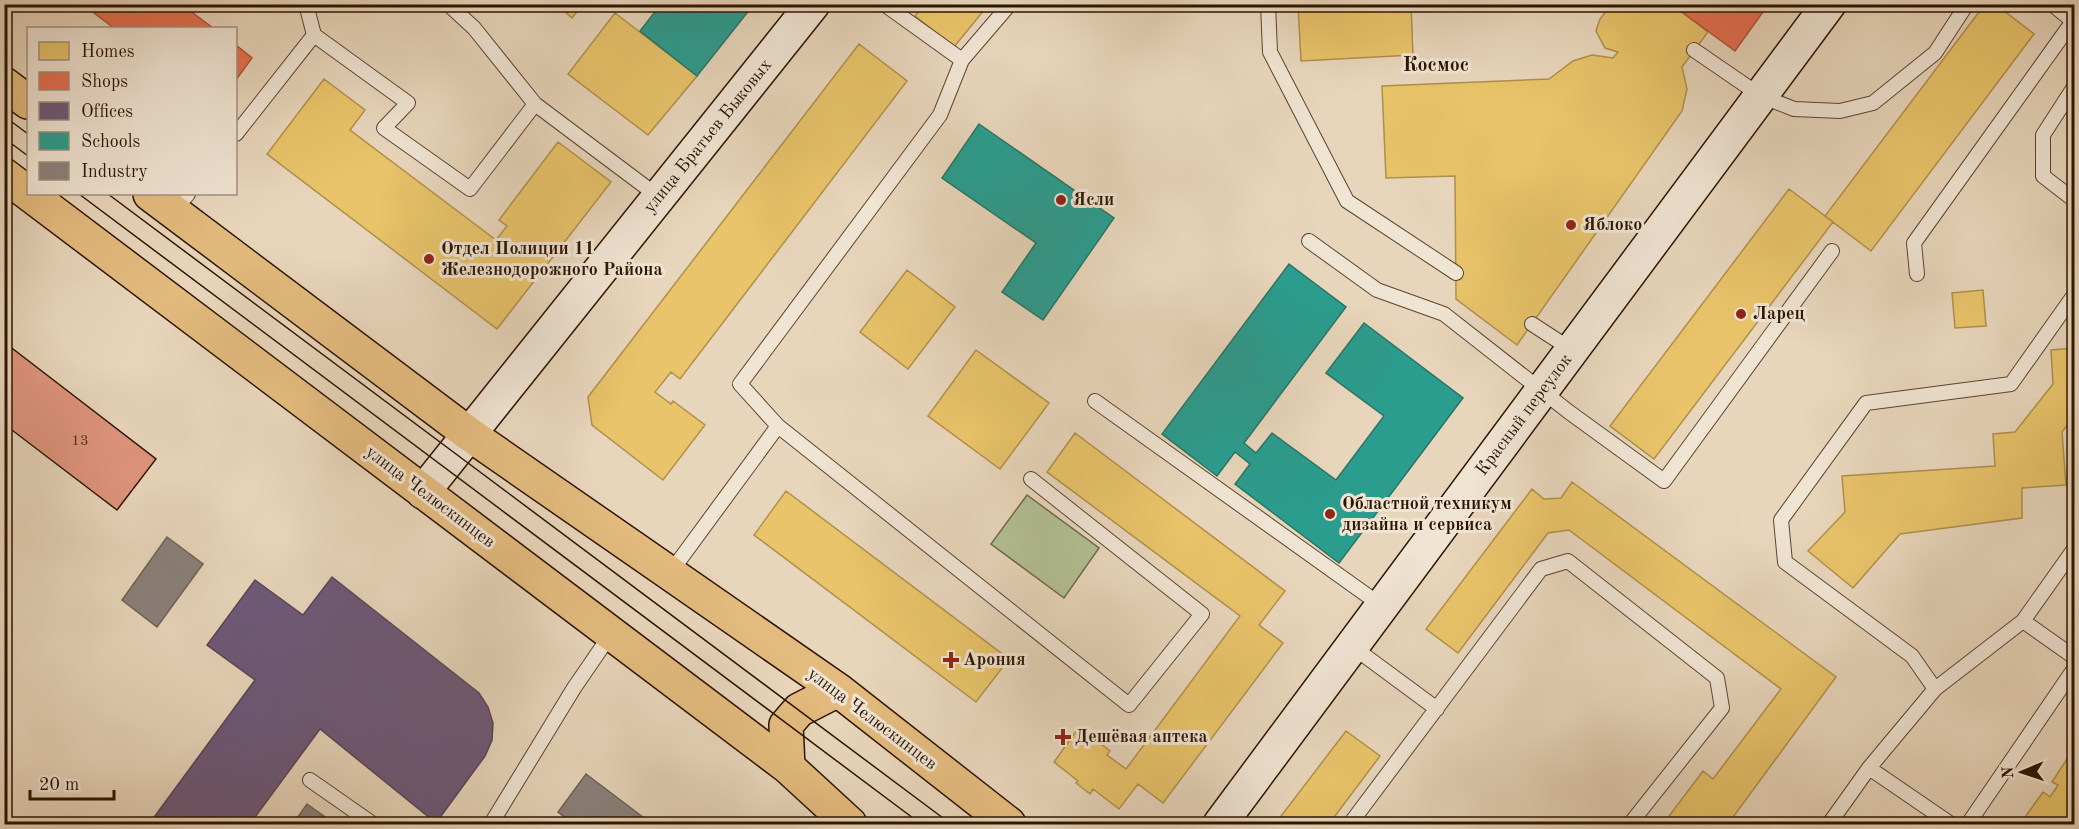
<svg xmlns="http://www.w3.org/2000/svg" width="2079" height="829" font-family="'Old Standard TT',serif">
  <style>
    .green { fill: #b2bf94; stroke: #6f6a4a; stroke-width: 1.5 }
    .homes { fill: #e9c46a; stroke: #b0904a; stroke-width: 1.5 }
    .shops { fill: #e76f51; stroke: #af5439; stroke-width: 1.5 }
    .offices { fill: #6d597a; stroke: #5a4555; stroke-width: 1.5 }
    .schools { fill: #2a9d8f; stroke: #2b7464; stroke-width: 1.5 }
    .industry { fill: #8a817c; stroke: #6e6157; stroke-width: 1.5 }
    .building { fill: #de957d; stroke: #2c1500; stroke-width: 1.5 }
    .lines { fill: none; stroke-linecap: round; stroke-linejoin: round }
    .lane-casing { stroke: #5b452f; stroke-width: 16 }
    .secondary-casing { stroke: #2c1500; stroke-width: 36 }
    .primary-casing { stroke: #2c1500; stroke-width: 36 }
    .lane { stroke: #f0e4d3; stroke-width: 14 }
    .secondary { stroke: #f0e4d3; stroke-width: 33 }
    .primary { stroke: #e4bb7e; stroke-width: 33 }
    .tram { stroke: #2c1500; stroke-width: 1.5 }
    .poi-dot { fill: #8f2418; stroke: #f0e4d3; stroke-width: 2 }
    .labels { text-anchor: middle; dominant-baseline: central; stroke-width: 6; stroke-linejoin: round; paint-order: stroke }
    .number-label { font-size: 15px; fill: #58351f }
    .street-label { font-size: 18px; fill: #2c1500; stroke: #f0e4d3 }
    .poi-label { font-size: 18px; font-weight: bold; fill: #2c1500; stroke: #f0e4d3; text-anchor: start }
    .neighbourhood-label { font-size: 20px; font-weight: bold; fill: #2c1500; stroke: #f0e4d3 }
  </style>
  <rect width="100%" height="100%" fill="#e8d6bc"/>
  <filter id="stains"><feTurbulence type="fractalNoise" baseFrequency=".00333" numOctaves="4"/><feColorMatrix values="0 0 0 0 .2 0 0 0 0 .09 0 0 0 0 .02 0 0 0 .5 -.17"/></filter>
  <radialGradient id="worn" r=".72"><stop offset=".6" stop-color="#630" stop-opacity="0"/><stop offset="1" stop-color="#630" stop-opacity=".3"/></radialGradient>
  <path class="green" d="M1027,495L1099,548L1064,598L991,544Z"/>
  <path class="homes" d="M556,4H583L572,18Z
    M925,4H989L954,47L915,16Z
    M1298,4H1411L1413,55L1301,61Z
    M1612,4H1671L1708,32L1682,67L1687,89L1682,111L1517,345L1456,299L1455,176L1386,178L1382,86L1549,79L1573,61L1592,55L1613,58L1618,52L1605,48L1596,31L1600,19Z
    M1985,4H1995L2034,34L1871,251L1825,216Z
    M615,13L697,76L648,135L568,74Z
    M859,44L907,81L680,379L671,372L655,392L671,404L673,401L705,425L663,480L592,425L588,397Z
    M324,79L365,110L350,130L496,240L507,226L499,220L558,142L611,182L497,329L267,154Z
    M1789,189L1833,222L1654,459L1610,426Z
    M907,270L955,307L908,369L860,332Z
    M1983,290L1986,326L1955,328L1952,293Z
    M2074,348V416L2062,432L2066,485L2022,488V518L1900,534L1853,588L1808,551L1845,512L1842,476L1995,466L1993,434L2015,432L2053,384L2051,350Z
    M976,350L1049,403L1000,469L928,416Z
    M1075,433L1285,591L1259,625L1283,643L1163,803L1138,784L1119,809L1093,789L1090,794L1076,783L1078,781L1054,762L1079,727L1110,751L1107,755L1126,769L1240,616L1047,472Z
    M1572,482L1836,677L1728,824H1663L1703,771L1713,779L1781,689L1569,530L1548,533L1458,653L1426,629L1532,489L1544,499L1561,498Z
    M786,491L1009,659L976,702L754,535Z
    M1346,731L1380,756L1329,824H1275Z
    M2074,748V824H2030L2023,820L2043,792L2050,797L2058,785L2052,782Z"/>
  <path class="shops" d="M82,4H181L213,28H114Z
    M1671,4H1753L1763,12L1735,51Z
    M236,45L252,58L236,80Z"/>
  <path class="offices" d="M332,577L479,693L488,707L493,723L492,740L485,756L436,823L320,729L250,824H149L255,680L207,645L255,580L303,615Z"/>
  <path class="schools" d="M661,4H754L697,76L640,31Z
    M979,124L1114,218L1043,320L1002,292L1036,243L942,178Z
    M1289,264L1346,307L1244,443L1256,453L1272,433L1336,480L1384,416L1326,373L1364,323L1463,398L1339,563L1235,484L1250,464L1235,452L1217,476L1162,434Z"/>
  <path class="industry" d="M167,537L203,564L157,627L122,600Z
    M586,774L652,824H574L558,812Z
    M307,804L335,824H293Z"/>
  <path class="building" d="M4,342L156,459L117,510L4,424Z"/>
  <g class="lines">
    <defs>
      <path id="lane" d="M306,4L314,35
        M448,4L474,28L535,104L659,197
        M884,4L962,60
        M1268,4L1270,52L1347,201L1456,273
        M2052,4L2074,22
        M1694,50L1761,96L1794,109L1840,111L1873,103L1935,53L1967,4
        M2074,87L2043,135V176L2074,200
        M236,134L314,35L408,103L384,128L470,189L535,104
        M173,211L188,194
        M1309,241L1377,290L1444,314L1569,412L1664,481L1832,251
        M1917,274L1914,243L2073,21
        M1532,324L1572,350
        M1095,401L1382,606
        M778,426L1129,705L1202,614L1031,479
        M670,573L778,426L740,384L940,115L962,60L1010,4
        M2023,621L2074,657
        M1353,647L1437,709
        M1935,689L1912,656L1785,562L1781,520L1866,403L2011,384L2074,295
        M1869,768L1951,824
        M310,780L373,824
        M491,824L574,688L611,634
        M1350,824L1541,569L1568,561L1717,678L1722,708L1630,824
        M1829,824L1869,768L1935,689L2023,621L2074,549
        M1968,824L2074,669"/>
      <path id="secondary" d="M423,492L813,4
        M1220,824L1829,4"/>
      <path id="primary" d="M4,84L28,102
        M4,175L788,767L850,824
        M150,194L469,434L838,690L1009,824
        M788,767L786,725L799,710L838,690"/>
    </defs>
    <use href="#lane" class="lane-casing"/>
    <use href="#secondary" class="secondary-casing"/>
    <use href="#primary" class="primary-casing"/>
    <use href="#lane" class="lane"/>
    <use href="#secondary" class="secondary"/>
    <use href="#primary" class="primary"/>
    <path class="tram" d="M4,116L28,134
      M4,138L28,156
      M79,194L921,824
      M108,194L951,824"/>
  </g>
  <g class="poi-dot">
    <circle cx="1061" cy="200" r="6"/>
    <circle cx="1571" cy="225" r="6"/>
    <circle cx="429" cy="259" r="6"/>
    <circle cx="1741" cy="314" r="6"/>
    <circle cx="1330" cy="514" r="6"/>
    <path d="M948 651h6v6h6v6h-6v6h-6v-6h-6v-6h6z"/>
    <path d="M1060 728h6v6h6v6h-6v6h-6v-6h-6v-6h6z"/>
  </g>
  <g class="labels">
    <g class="number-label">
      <text x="80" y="441">13</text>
    </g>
    <g class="street-label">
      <text transform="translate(708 136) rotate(-51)">улица Братьев Быковых</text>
      <text transform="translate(1524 415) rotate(-53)">Красный переулок</text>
      <text transform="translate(430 497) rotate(37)">улица Челюскинцев</text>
      <text transform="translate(872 719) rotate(37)">улица Челюскинцев</text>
    </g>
    <g class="poi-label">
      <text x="1073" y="200">Ясли</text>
      <text x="1583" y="225">Яблоко</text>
      <text x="441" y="249">Отдел Полиции 11<tspan x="441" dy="21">Железнодорожного Района</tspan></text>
      <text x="1753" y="314">Ларец</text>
      <text x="1342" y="504">Областной техникум<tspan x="1342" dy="21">дизайна и сервиса</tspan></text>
      <text x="963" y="660">Арония</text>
      <text x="1075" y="737">Дешёвая аптека</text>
    </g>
    <g class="neighbourhood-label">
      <text x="1436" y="66">Космос</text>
    </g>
  </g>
  <rect width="2079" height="829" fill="none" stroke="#e8d6bc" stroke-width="24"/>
  <rect x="6" y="6" width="2067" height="817" fill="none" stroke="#2c1500" stroke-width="3"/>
  <rect x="12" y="12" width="2055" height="805" fill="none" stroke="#2c1500" stroke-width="1.5"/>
  <rect x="27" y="27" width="210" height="168" fill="#f0e4d3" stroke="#a2917f" stroke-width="1.5"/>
  <rect x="39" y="42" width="30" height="18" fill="#e9c46a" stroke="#a2917f" stroke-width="1.5"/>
  <text x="81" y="57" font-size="18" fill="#2c1500">Homes</text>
  <rect x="39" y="72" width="30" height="18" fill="#e76f51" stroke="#a2917f" stroke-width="1.5"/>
  <text x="81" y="87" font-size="18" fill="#2c1500">Shops</text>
  <rect x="39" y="102" width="30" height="18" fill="#6d597a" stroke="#a2917f" stroke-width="1.5"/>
  <text x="81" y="117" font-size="18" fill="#2c1500">Offices</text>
  <rect x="39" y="132" width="30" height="18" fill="#2a9d8f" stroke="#a2917f" stroke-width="1.5"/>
  <text x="81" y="147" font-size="18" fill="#2c1500">Schools</text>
  <rect x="39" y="162" width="30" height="18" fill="#8a817c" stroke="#a2917f" stroke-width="1.5"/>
  <text x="81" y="177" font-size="18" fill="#2c1500">Industry</text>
  <g transform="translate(2022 772) rotate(268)" stroke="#f0e4d3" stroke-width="4.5" paint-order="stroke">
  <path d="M0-4.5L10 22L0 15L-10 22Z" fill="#2c1500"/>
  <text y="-9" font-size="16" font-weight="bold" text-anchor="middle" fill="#2c1500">N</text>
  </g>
  <path d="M30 790v9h84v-9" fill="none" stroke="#2c1500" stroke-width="3"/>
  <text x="39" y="790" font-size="18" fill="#2c1500" stroke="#f0e4d3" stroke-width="4.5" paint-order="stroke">20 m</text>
  <rect width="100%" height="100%" filter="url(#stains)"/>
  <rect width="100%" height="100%" fill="url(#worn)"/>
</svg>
